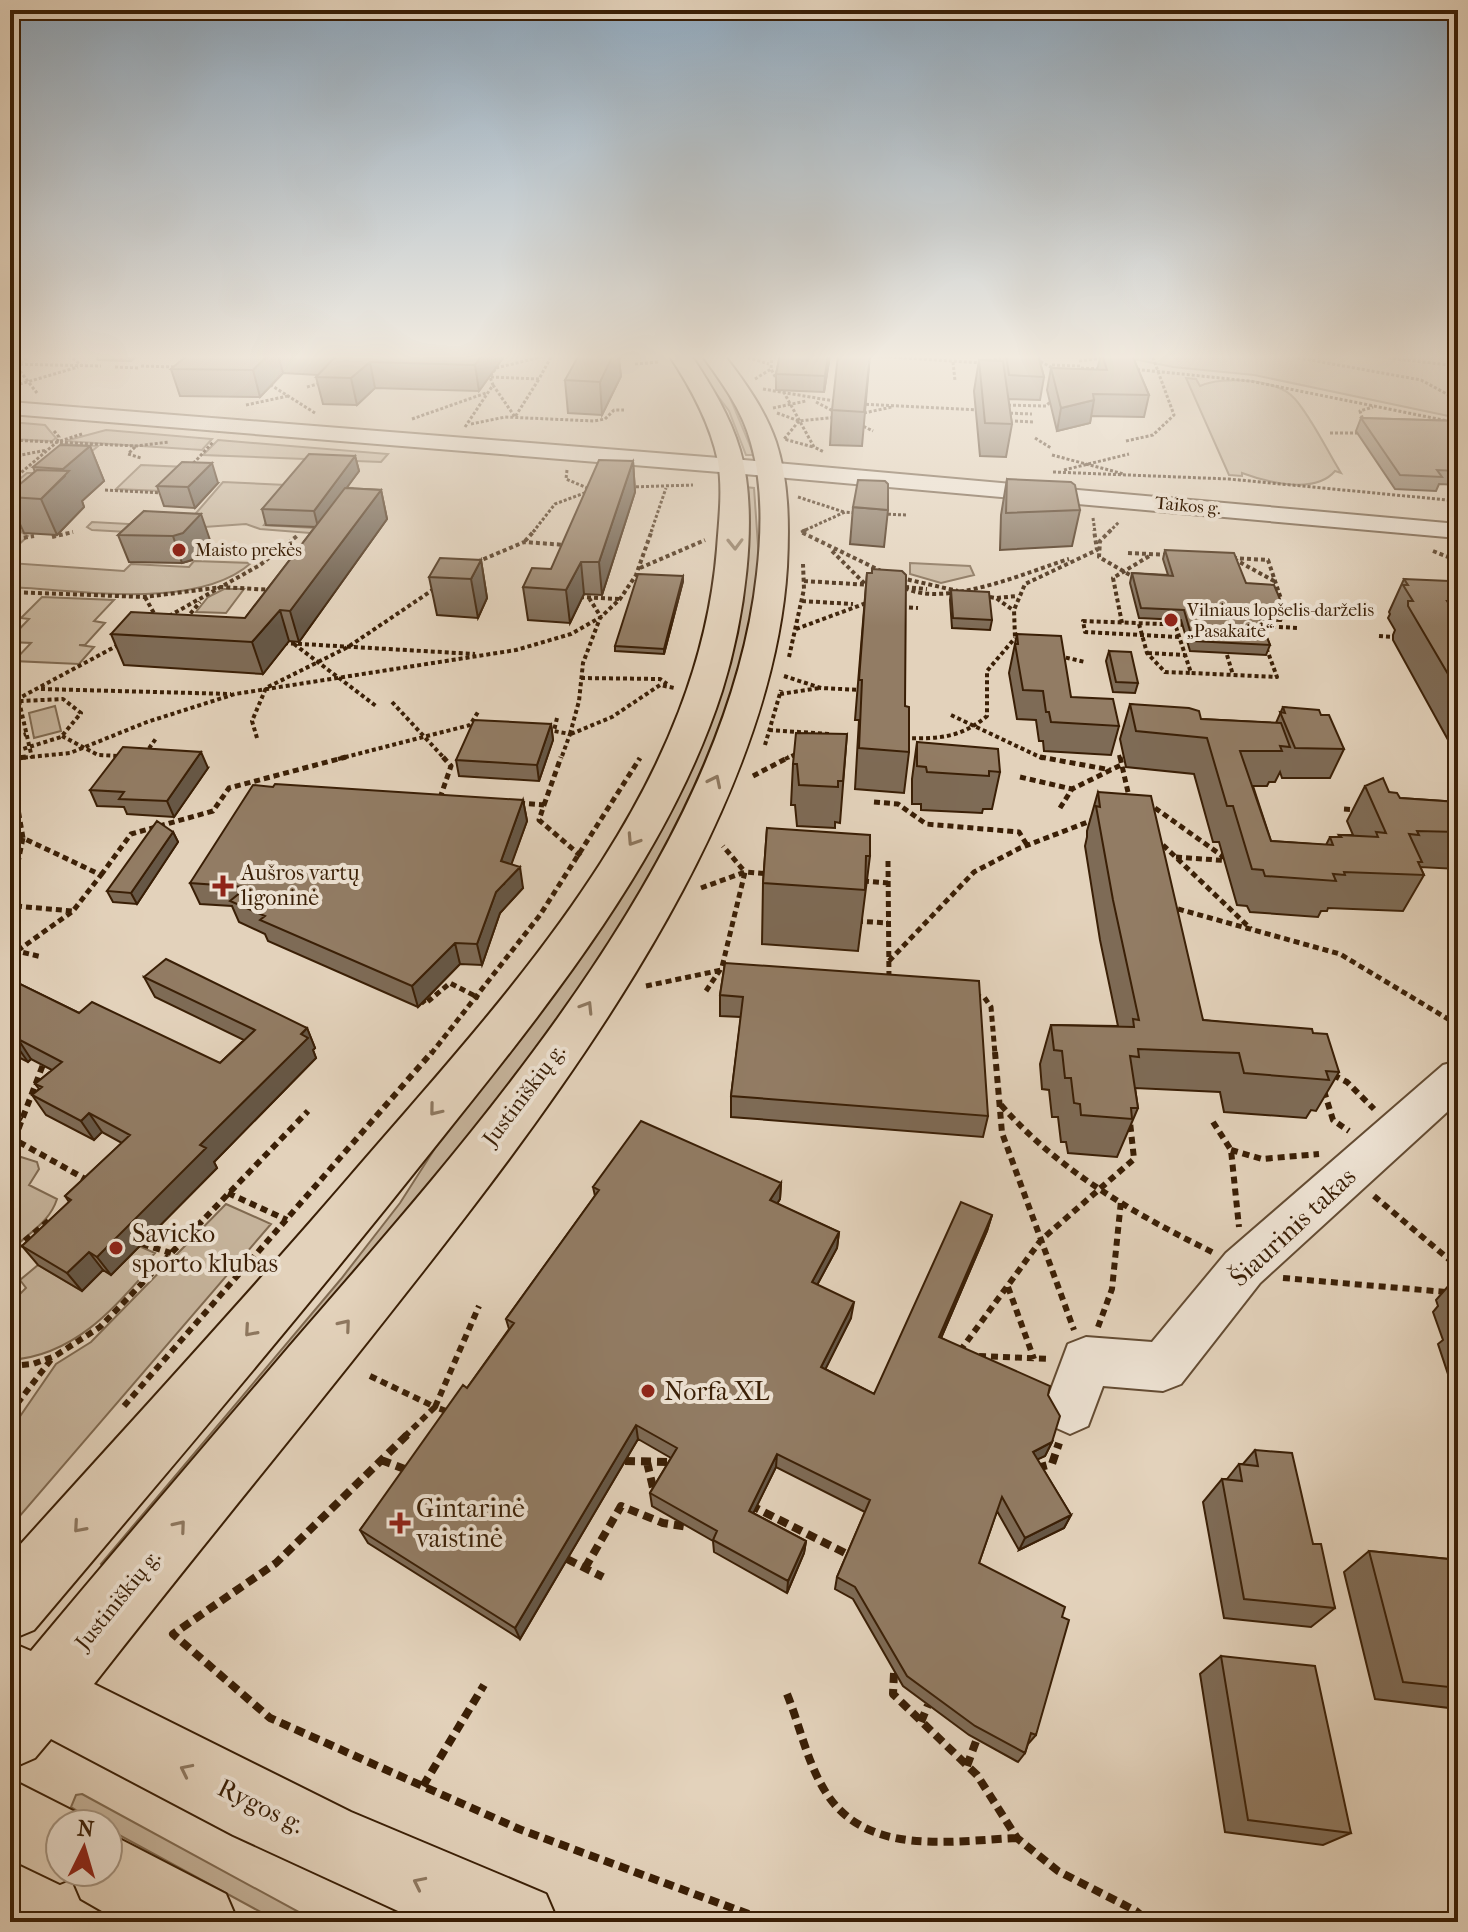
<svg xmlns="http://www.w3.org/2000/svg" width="1468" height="1932" font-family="'IM FELL French Canon',serif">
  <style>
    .green { fill: #c6b49c; stroke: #806a51; stroke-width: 2 }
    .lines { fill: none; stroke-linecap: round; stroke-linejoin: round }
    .minor-casing { stroke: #644c33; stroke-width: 4 }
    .major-casing { stroke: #3a1f06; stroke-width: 4 }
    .path-far4 { stroke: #3a1f06; stroke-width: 3; stroke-dasharray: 3 2; stroke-linecap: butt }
    .path-far3 { stroke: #3a1f06; stroke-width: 4; stroke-dasharray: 4 3; stroke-linecap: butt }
    .path-far2 { stroke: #3a1f06; stroke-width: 5; stroke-dasharray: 6 4; stroke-linecap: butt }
    .path-far1 { stroke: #3a1f06; stroke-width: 6; stroke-dasharray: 7 5; stroke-linecap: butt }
    .path { stroke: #3a1f06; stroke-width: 8; stroke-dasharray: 10 6; stroke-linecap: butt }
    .minor { fill: #ede2d3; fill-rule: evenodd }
    .major { fill: #e3d2bb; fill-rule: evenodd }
    .wall { fill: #7e6b56; stroke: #3a1f06; stroke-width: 2 }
    .shaded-wall { fill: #665746; stroke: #3a1f06; stroke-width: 2 }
    .building { fill: #927c64; stroke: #3a1f06; stroke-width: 2 }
    .oneway { stroke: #8e7860 }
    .poi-dot { fill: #8f2418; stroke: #ede2d3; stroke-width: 3 }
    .labels { text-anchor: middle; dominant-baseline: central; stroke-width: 8; stroke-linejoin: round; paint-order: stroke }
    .far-street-label { font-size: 18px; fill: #3a1f06; stroke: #ede2d3 }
    .far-poi-label { font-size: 18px; fill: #3a1f06; stroke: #ede2d3; text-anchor: start }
    .poi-label { font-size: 22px; fill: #3a1f06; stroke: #ede2d3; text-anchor: start }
    .street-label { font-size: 22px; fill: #3a1f06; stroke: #ede2d3 }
    .near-street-label { font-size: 26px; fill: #3a1f06; stroke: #ede2d3 }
    .near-poi-label { font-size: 26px; fill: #3a1f06; stroke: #ede2d3; text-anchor: start }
  </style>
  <rect width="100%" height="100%" fill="#e3d2bb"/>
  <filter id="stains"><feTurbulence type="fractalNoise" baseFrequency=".0025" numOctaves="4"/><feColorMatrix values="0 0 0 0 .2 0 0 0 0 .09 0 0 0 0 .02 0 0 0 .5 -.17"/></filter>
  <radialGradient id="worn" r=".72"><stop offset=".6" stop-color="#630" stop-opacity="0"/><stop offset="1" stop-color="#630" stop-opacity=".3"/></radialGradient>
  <path class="green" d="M703,355L726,388L754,455H746L729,411L688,356Z
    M1114,355H1458V418L1254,375L1173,367Z
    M1186,378L1196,379L1200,386C1223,376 1277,378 1295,399C1313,420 1326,449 1341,473L1335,471C1315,495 1266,482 1242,473V476L1229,475Z
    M10,422L45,425L56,438L52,441L10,439Z
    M106,430L212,439L202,450L65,441Z
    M218,440L388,454L381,462L203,455Z
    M63,444L98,446L61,477L48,507L21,532L28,536L10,553V487L27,473H33Z
    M141,465L186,467L162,491L116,489Z
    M223,482L352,488L339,505L273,513L264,525L314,528L310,533L260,529L246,524L190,528L165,534L92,530L87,527L92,522L184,527Z
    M745,487L754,488L762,603L741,688L655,874L577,992L439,1183L113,1575L101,1564L341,1279L400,1203L464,1103L564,966L734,629L745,579Z
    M194,561L251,563C197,611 77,590 10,587V563L124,571L131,564L189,567Z
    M910,563L970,566L974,575L941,583L910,574Z
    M224,589H244L226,613L196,612L208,597Z
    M42,597L114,600L94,621L105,623L85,645H79L94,647L79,664L14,661L31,643L10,642V639L29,619L21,618Z
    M55,706L61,731L34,738L29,713Z
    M21,1157L37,1162L39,1169L29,1185L57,1199C49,1224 27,1233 10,1252V1161Z
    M226,1204L271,1224L19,1517L10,1515L12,1428L56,1364L91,1342Z
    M139,1246L155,1253L145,1264L151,1266C113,1311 72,1356 10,1360V1304L26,1288L20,1280L38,1265L82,1291L103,1270L111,1275Z
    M82,1794L317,1922H318H279L108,1829V1824H99L71,1807L76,1795Z"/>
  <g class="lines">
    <defs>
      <path id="minor" d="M10,402L732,459L1458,524V538L732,473L10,414Z
        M1458,1061V1102L1260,1283L1181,1384L1163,1391L1103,1386L1088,1426L1070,1434L1052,1426L1044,1408L1068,1344L1086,1337L1152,1342L1226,1253L1443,1065Z"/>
      <path id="major" d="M669,355H691C711,385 730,416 740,450C760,517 743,625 722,691C668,859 543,1012 434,1148C304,1312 169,1470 34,1630L10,1640V1556C124,1429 240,1304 351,1175C506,995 697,797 717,549C719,520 723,490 718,461C710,423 691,388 669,355Z
        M702,355H724C745,382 765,410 776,442C789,482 789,525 787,567C770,843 520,1149 353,1360C267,1468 179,1575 94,1684L351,1812L546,1894L558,1922H422L233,1835L51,1739L35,1758L10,1769V1642L31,1651C116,1549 202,1449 288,1348C468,1140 726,856 757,574C762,531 763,485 751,443C742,409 722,383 702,355Z
        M10,1779L87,1818L89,1824H60V1872H108V1833L226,1894L238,1922H121L81,1899L72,1878L60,1883L10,1859Z"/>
    </defs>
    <use href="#minor" class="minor-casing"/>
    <use href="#major" class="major-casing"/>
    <path class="path-far4" d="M31,355L16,366L37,393
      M69,355L81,365
      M772,355L771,369L814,447L824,452
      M859,355L983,363
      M1283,355L1421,380L1458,400
      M1363,355L1458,366
      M743,356L769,364
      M1295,356L1326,355
      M1036,359L1058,371
      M984,361L1006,358
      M1079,361L1103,358
      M953,362L955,381
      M10,364L101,366
      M635,364L659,362
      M1052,365L1080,366
      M141,366L176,367
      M115,367L139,368
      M1081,368L1102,369
      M1132,369L1250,381L1458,423
      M491,377L539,379L552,355
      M755,379L771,369
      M266,382L315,413
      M493,385L515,417L539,379
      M10,387L78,367
      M307,387L321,383
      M763,389L840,402
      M816,402L835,412
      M861,404L979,410
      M246,405L288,396
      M1003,405L1046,406L1054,398
      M773,408L806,401
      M777,413L799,421L837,417
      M1005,413L1032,414
      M859,414L892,407
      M412,419L486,393
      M799,421L784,439L813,447
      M1015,421L1033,422
      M1364,423L1360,411L1373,407
      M471,424L505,417L594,421L605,419L614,410H624
      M859,424L873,431
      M465,427L493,385L490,377L496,368L549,355
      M54,431L59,437L57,442
      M1330,433H1361
      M1035,438L1051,448
      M10,440L136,446L169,442
      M1126,441L1153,435L1174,415L1152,355
      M135,447L128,454L141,458
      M1052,455L1124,474
      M10,463L21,455L47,450
      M190,467L213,442
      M567,470L566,479L592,490
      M1064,470L1129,454
      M1053,472L1229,479L1458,501
      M10,482L57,442L82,434
      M631,487L693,485
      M105,490L163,493
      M798,497L844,512
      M883,514L906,515
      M1093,518L1095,532
      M533,532L555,504L590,491
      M651,532L666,488
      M801,532L845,512L857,513
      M1109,532L1119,522"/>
    <path class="path-far3" d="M806,530L801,532L881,571
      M1111,530L1100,541L1099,557L1135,578
      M52,537L73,532
      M10,540L34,536
      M525,541L535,530
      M832,551L865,584
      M1433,551L1458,561
      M1128,553L1171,555
      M1233,558L1268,560L1283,605L1289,607
      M1234,559L1274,581
      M477,562L524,542L566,545
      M640,568L705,540
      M901,578L958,591
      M804,581L871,585
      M1445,584L1458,577
      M905,587L927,589
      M905,588C946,608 1027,572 1069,559
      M10,592L145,597L222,587L272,590
      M983,596L996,598L1013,610
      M145,597L156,617
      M580,597L619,599
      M589,598L601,617
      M997,598L1017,596
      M802,601L853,604
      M902,607L918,608
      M169,616L260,565L297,536
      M186,619L200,602
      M1122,623L1113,578L1151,555
      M1139,624L1147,653L1165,672L1191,673
      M1258,626L1299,628
      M1176,627L1191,673L1277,677L1266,647
      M796,629L869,602
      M1379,636L1394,637
      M1179,637L1085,632L1083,621L1187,625
      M1020,640L1015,638L1014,610L1025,584L1097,550L1094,530
      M284,643L475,654
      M294,644L376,706
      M1148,653L1185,655
      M1227,655L1233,675
      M1059,656L1085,662
      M789,657L804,589L803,564
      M784,676L821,688L860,690
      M581,678L660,679L667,684
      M41,689L231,694
      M780,694L820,688
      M19,701L32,758
      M392,702L445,759
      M10,703L122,643
      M951,715L1044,759
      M10,718L23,715
      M557,718L554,731L570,734L561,759
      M769,730L829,734
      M570,734L579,701L583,663L600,618
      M571,734L612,717L660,685L674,688
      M62,736L98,755L120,756
      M10,738L26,734
      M257,738L252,721L266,688L348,647L434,589
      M905,738C938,739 961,738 987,716V671L1015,638
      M765,745L781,690
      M10,753L61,737L81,713L63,699L21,701
      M145,754L157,737
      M1119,755L1120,759
      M10,759L70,753L147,722L235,694L516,650L571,634L601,617L620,599L636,575L652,530
      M338,759L470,725L478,712
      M785,759L798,753"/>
    <path class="path-far2" d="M1040,757L1111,770
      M1120,757L1130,801
      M10,759L26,757
      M10,763L23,838L101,875L73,911L10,956
      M753,776L789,757
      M1020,777L1072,789
      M440,798L451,766L443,757
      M874,802L898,804L926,824L1019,832L1027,845
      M519,803L544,805L539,820L582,857
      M544,805L561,757
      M1060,808L1072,789L1121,765
      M1155,808L1228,860
      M1344,809L1359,810
      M23,838L16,872L17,951L42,957
      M1163,845L1251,929
      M1176,857L1231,861
      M888,861L889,980
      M101,875L131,834L213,811L229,788L346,757
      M863,881L888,883
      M701,888L745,872L769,874
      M16,906L72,911
      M1178,909L1340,954L1458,1025
      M857,921L888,923
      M889,961L974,872L1020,848L1093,820
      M646,986L731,968
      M706,991L722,967L745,872L723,846
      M975,996L984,997L991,1007L995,1054
      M421,999L425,1004L450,983L479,998
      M431,1054L540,915L640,758"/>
    <path class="path-far1" d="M995,1052L1002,1133L1074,1330
      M1333,1075L1347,1082L1374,1109
      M1324,1091L1333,1120L1349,1131
      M1001,1105C1060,1172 1135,1214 1214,1253
      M10,1113L22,1120
      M1213,1122L1231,1150L1239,1227
      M19,1142L87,1180
      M1231,1150L1262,1159L1319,1154
      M10,1151L44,1062
      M228,1193L287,1220
      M1374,1196L1458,1267
      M142,1244L171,1253
      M10,1259L15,1249L52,1218
      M1449,1259L1458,1249
      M10,1277L16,1292L10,1297
      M1283,1278L1458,1293
      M1008,1287L1034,1359
      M1098,1327L1112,1289L1121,1201
      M960,1351L1041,1240L1134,1159L1130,1122
      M979,1356L1049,1359
      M10,1366L33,1364L55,1356L100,1327L308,1111
      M370,1376L435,1407L479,1306
      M124,1406L432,1052
      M10,1413L53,1357
      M404,1437L435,1407L449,1412"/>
    <path class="path" d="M407,1435L276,1563L173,1634L270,1718L519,1829L770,1922
      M381,1460L410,1471
      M625,1461L672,1462
      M647,1462L654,1492
      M1037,1468L1052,1464L1059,1443
      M750,1505L849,1555
      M567,1559L603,1577
      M585,1568L621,1506L663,1523L688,1527
      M894,1673L893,1694L977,1775L1017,1838L1058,1871L1136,1911L1149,1922
      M787,1694C800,1726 807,1762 825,1791C865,1857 950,1841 1016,1838
      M921,1722L928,1705
      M967,1766L979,1733
      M423,1786L484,1685"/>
    <use href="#minor" class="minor"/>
    <use href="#major" class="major"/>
  </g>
  <path class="wall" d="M96,355H138L131,361L98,360Z
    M188,355H505L479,391L375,388L357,405L323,404L316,377L319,375L283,373L260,397L180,396L171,369Z
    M780,355H830L824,392L776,390V374Z
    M870,355L862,446L830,445L832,410Z
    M1000,355H1038L1044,377L1040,400L1008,399L1012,424L1006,457L980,456L974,391L979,360L1000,361Z
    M1101,355H1132L1149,395L1144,417L1091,416L1090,423L1057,431L1047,390L1051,368L1097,370Z
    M621,357L619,360L621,376L602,415L568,413L565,380Z
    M1361,418L1458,421V485L1439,484L1436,491L1395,489L1356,431Z
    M90,446L104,481L82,501L84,507L57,535L24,533L10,502V495L14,491L13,490L35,472L33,467Z
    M355,456L359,471L346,488L381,490L387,519L299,642L289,641L263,674L124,665L111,634L245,618L315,527L266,525L262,509Z
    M633,461L635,492L602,595L584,594L570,623L528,620L523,587L551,569Z
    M1007,479L1080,510L1072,546L1000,550L1001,515Z
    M218,483L195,508L164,506L157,486Z
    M853,507L888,510L884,547L850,544Z
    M144,511L210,540L192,560L182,563L129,562L118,535Z
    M1165,550L1246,583L1285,611L1281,621L1260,620L1270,645L1266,655L1190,651L1181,620L1139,618L1130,583L1132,573L1168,575L1163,559Z
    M481,560L487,598L478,618L437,615L429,577Z
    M867,573L905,706L909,752L904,793L855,789L859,720H855Z
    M683,576V581L664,654L615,651V646Z
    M1404,579L1457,594L1458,591V608L1455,614L1458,618V758L1393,640V635L1395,630L1388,618L1390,614L1389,612Z
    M951,590L992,620L990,630L952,628L950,600Z
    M1017,634L1071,697L1119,726L1111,755L1044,751L1043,741H1039L1036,720L1017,719L1009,673Z
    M1109,651L1138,683L1135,693L1113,692L1106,661Z
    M1130,704L1201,719L1276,723L1283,707L1321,715L1344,749L1330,778H1282L1280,772L1275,782H1269L1267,786H1253L1271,841L1326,845L1330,837H1338L1339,835H1353L1347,821L1365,786L1389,792L1400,798L1458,802V869L1420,867L1424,875L1403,911L1328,908L1327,911H1321L1318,917L1250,912L1247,906L1237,905L1219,842H1213L1194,774L1126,767L1120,739Z
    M551,724L553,740L539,781L459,776L456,760Z
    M847,734L840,823L835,822V828L797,826L795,805H791L793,764Z
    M917,742L1000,772L992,809H983L982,813L921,810V804H912V779Z
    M208,768L174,817L127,814L124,807L97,806L90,790Z
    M1098,792L1203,1020L1313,1033L1339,1072L1316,1111L1311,1110L1306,1118L1224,1112L1220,1092L1135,1088L1138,1108L1117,1157L1068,1153L1066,1142H1061L1058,1117H1052L1049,1090L1042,1089L1040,1064L1051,1025L1118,1026L1100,940L1085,846L1087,837V831Z
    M523,800L527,821L511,864L523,888L500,913L482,965L460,964L418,1007L268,941L265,934L239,922L232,906L200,904L190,883Z
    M767,828L870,856L858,951L762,944L763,883Z
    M173,832L178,842L137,904L113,902L107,891Z
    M725,963L988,1116L983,1137L731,1117V1096L741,1017L720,1016V995Z
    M144,977L307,1028L315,1048L313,1050L316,1058L214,1162L217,1168L111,1275L103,1270L82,1291L38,1265L22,1246L69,1202L65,1196L122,1143L102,1132L94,1140L46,1115L32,1095L39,1089L35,1084L52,1070L31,1059L28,1062L10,1053V979L79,1013L220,1063L244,1040L155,997Z
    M781,1183L780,1199L777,1204L839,1232L837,1248L817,1285L851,1318L825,1369L874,1394L992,1215L987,1231L941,1338L1048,1395L1052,1442L1045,1456L1037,1459L1071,1515L1064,1528L1019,1550L997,1511L979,1563L1036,1735L1028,1744L1025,1753L1018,1762L969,1735L903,1686L853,1599L835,1589L837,1577L865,1512L776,1467L753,1513L806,1541L804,1553L787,1593L714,1552L713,1541L652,1506L650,1493L671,1458L638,1439L520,1639L368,1543L360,1530L467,1388L509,1329L506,1319L595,1196L593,1187Z
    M1458,1275V1387L1452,1386L1438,1344L1443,1340L1433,1312L1438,1306L1436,1300Z
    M1255,1450L1313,1544L1335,1608L1311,1627L1224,1618L1203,1502L1222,1479H1227L1239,1464H1243Z
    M1369,1551L1458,1560V1709L1375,1699L1344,1572Z
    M1221,1656L1351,1833L1323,1845L1225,1832L1200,1674Z"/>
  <path class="shaded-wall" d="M129,355H138L131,361Z
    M268,355H278L283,373L260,397L253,370Z
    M482,355H505L479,391L475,365Z
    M611,355H621L619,360L621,376L602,415L600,382Z
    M828,355H830L824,392L825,376Z
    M370,362L375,388L357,405L351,378Z
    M1094,400L1090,423L1057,431L1061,408Z
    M90,446L104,481L82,501L84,507L57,535L41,499L65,476L63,469Z
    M355,456L359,471L318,527L314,511Z
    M633,461L635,492L602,595L599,562Z
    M212,463L218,483L195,508L188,487Z
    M381,490L387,519L299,642L290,611Z
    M201,514L210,540L192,560L182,563L173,536Z
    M481,560L487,598L478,618L471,579Z
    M581,562L584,594L570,623L566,590Z
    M683,576V581L664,654V649Z
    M280,610L289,641L263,674L252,642Z
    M551,724L553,740L539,781L537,765Z
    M201,752L208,768L174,817L167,801Z
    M523,800L527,821L505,882L501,861Z
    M173,832L178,842L137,904L131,893Z
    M520,867L523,888L500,913L482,965L477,944L496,892Z
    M455,943L460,964L418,1007L412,986Z
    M307,1028L315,1048L313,1050L316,1058L214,1162L217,1168L111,1275L97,1257Z
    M18,1039L31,1059L28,1062L14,1042Z
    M89,1113L102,1132L94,1140L81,1121Z
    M781,1183L780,1199L769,1216L770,1200Z
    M992,1215L987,1231L935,1352L939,1337Z
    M839,1232L837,1248L810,1298L812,1282Z
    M89,1252L103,1270L82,1291L67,1273Z
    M854,1302L851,1318L819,1382L821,1367Z
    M636,1425L638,1439L520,1639L515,1628Z
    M1052,1442L1045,1456L1026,1465L1033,1452Z
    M777,1454L776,1467L748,1524L749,1511Z
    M1071,1515L1064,1528L1019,1550L1025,1538Z
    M806,1541L804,1553L787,1593L788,1581Z"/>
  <path class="building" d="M188,355H268L253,370L171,369Z
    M337,355H482L475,365L370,362L351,378L316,377Z
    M579,355H613L600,382L565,380Z
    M780,355H828L825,376L776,374Z
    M838,355H870L864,412L832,410Z
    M1006,355H1038L1044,377L1009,375Z
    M1102,355H1132L1149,395L1093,394L1094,400L1061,408L1051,368L1107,370Z
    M979,360L1003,361L1012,424L985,423Z
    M1361,418L1458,421V471L1437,470L1442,477L1400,475Z
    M60,445L90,446L63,469L33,467Z
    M309,454L355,456L314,511L262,509Z
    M599,460L633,461L599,562H581L566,590L523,587L532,568L551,569Z
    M182,462L212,463L188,487L157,486Z
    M37,470L69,471L41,499L10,497V495L16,490H13Z
    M1007,479L1071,482L1075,485L1080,510L1006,513Z
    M858,480L885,481L888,484V510L853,507Z
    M345,488L381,490L290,611L280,610L252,642L111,634L131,612L245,618Z
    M144,511L201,514L183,533L173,536L118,535Z
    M1165,550L1234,553L1246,583L1274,585L1285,611L1256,610L1270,645L1193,641L1184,610L1141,608L1132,573L1173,576Z
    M440,558L481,560L471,579L429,577Z
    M872,569L902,571L906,575L905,706L909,707V752L859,748L862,680H859L867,573H872Z
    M638,574L683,576L664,649L615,646Z
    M1404,579L1449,581L1458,596V601H1447L1458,618V691L1408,606V601H1413L1403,585H1408Z
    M951,590L989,592L992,620L953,618Z
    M1017,634L1061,636L1071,697L1113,699L1119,726L1051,722L1049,712H1046L1043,691L1023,690L1015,644H1018Z
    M1109,651L1131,652L1138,683L1116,682Z
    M1130,704L1189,708L1199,711L1201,719L1281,723L1290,747L1280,746L1282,751H1240L1271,841L1333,845L1330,837H1341L1339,835L1378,837L1376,832L1386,833L1365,786L1383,778L1389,792L1397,793L1400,798L1458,802V832L1417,831L1419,835L1409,834L1422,862H1418L1424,875L1344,872L1345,875L1333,874L1336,881L1265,876L1263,870L1252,869L1233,806H1227L1207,738L1136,731Z
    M1283,707L1319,710L1321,715H1329L1344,749L1295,748L1280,712L1285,713Z
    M474,720L551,724L537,765L456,760Z
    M796,733L847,734L843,781H838V787L799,785L797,764H793Z
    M917,742L998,749L1000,772L989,771V776L927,772L926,767L917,766Z
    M123,747L201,752L167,801L119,799L124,792L90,790Z
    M275,784L523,800L501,861L520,867L496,892L477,944L455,943L412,986L260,920L265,916L230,901L247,887L190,883L253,785L273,787Z
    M1098,792L1151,796L1203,1020L1312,1029L1313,1033L1327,1034L1339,1072L1326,1071L1329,1080L1244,1073L1239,1053L1138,1049L1139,1057L1130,1056L1138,1108H1131L1132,1119L1081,1115L1080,1104L1074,1103L1071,1078H1065L1062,1051L1054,1050L1051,1025L1134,1027L1133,1019L1139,1020L1113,900L1096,806L1100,807Z
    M157,821L173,832L131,893L107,891Z
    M767,828L870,835V856H866L865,890L763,883Z
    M166,959L307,1028L301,1034L308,1038L200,1145L206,1148L97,1257L89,1252L67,1273L22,1246L71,1200L65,1196L130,1135L89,1113L81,1121L32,1095L42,1087L35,1084L62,1062L18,1039L14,1042L10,1040V979L79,1013L92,1002L220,1063L255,1030L144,977Z
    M725,963L979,981L988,1116L731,1096L743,997L720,995Z
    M641,1121L781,1183L770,1200L839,1232L812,1282L854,1302L821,1367L874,1394L961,1202L992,1215L939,1337L1050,1386L1048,1395L1060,1416L1052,1442L1033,1452L1071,1515L1025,1538L1002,1497L979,1563L1065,1607L1062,1617L1069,1620L1036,1735L1031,1733L1025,1753L975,1726L907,1676L855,1587L837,1577L870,1500L777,1454L749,1511L806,1541L788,1581L713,1540L717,1531L650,1493L677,1448L636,1425L515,1628L360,1530L463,1385L467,1388L514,1323L506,1319L599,1190L593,1187Z
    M1255,1450L1292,1453L1313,1544H1321L1335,1608L1244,1599L1222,1479L1242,1481L1239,1464L1258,1466Z
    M1369,1551L1458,1560V1688L1403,1682Z
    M1221,1656L1315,1666L1351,1833L1248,1820Z"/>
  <defs><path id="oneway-chevron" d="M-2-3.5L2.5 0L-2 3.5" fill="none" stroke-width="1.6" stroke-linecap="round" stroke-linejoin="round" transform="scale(2)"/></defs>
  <g class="oneway">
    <use href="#oneway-chevron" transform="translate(735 544) rotate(89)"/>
    <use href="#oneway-chevron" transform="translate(715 781) rotate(-64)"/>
    <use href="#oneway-chevron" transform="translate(633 840) rotate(123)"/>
    <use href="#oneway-chevron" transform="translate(587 1007) rotate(-58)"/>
    <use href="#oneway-chevron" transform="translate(435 1110) rotate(129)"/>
    <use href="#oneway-chevron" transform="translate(345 1325) rotate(-50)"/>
    <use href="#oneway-chevron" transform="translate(250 1331) rotate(131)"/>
    <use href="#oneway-chevron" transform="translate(180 1526) rotate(-50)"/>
    <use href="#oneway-chevron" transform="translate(79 1527) rotate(131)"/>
    <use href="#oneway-chevron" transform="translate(186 1770) rotate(-154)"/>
    <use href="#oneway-chevron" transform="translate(419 1883) rotate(-154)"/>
  </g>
  <linearGradient id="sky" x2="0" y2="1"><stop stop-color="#8fa8bd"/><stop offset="0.57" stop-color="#f2ebe0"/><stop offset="1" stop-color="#f2ebe0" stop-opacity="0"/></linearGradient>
  <rect width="1468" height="626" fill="url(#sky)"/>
  <g class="poi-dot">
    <circle cx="179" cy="550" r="8"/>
    <circle cx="1171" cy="620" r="8"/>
    <path d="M219 874h8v8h8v8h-8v8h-8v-8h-8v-8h8z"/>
    <circle cx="116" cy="1248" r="8"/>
    <circle cx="648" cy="1391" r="8"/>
    <path d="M396 1511h8v8h8v8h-8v8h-8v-8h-8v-8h8z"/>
  </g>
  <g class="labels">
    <g class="far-street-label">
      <text transform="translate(1188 506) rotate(5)">Taikos g.</text>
    </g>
    <g class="far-poi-label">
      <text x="195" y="550">Maisto prekės</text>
      <text x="1187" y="610">Vilniaus lopšelis-darželis<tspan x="1187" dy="21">„Pasakaitė“</tspan></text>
    </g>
    <g class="poi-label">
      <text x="241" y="873">Aušros vartų<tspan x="241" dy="25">ligoninė</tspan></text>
    </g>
    <g class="street-label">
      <text transform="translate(524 1095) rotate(-53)">Justiniškių g.</text>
      <text transform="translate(118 1600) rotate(-51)">Justiniškių g.</text>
    </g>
    <g class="near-street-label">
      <text transform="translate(1293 1227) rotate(-43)">Šiaurinis takas</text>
      <text transform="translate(261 1806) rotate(26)">Rygos g.</text>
    </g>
    <g class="near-poi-label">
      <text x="132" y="1233">Savicko<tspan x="132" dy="30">sporto klubas</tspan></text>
      <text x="664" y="1391">Norfa XL</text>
      <text x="416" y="1508">Gintarinė<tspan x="416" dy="30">vaistinė</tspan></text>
    </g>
  </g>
  <rect width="1468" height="1932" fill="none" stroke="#e3d2bb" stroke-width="40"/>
  <rect x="12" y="12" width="1444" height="1908" fill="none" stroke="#3a1f06" stroke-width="4"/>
  <rect x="20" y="20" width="1428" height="1892" fill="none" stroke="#3a1f06" stroke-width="2"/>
  <g transform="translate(84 1848) rotate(5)"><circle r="38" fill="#ede2d3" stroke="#a59481" stroke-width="2"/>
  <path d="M0-6L14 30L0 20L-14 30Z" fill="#8f2418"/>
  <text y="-12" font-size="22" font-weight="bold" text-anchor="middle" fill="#3a1f06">N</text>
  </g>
  <rect width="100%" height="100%" filter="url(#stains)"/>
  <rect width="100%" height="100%" fill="url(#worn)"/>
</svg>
